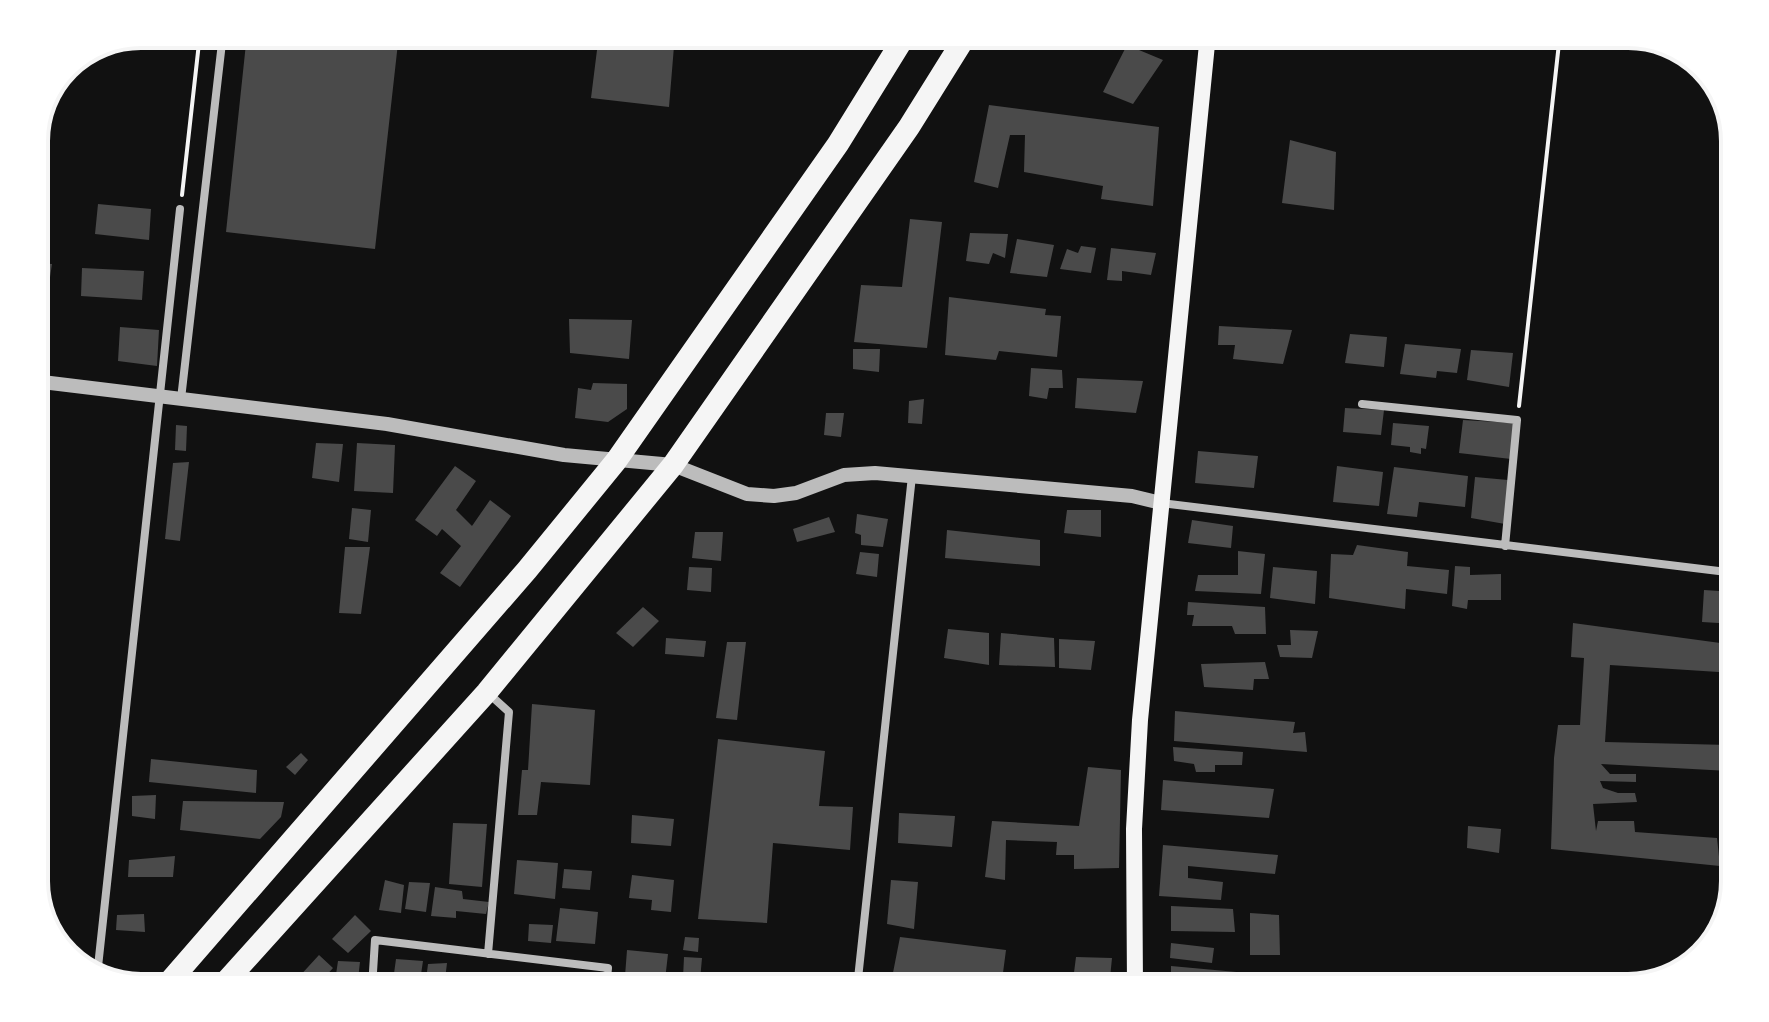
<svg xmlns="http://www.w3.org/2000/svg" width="1769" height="1022" font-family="Bitter,serif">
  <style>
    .building { fill: #4a4a4a }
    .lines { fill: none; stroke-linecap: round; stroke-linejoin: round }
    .path { stroke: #f5f5f5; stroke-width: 4 }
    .minor { stroke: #bcbcbc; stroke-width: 8 }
    .tertiary { stroke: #bcbcbc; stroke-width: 14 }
    .secondary { stroke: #f5f5f5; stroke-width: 16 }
    .trunk { stroke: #f5f5f5; stroke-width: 22 }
    .rim { fill: none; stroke: #f5f5f5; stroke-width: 4 }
  </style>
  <rect width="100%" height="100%" fill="#111"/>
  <path class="building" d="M247,34H399L375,249L226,232Z
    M599,34H675L669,107L591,98Z
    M1271,34H1362L1359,50Z
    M1127,45L1163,60L1133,104L1103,92Z
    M989,105L1159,127L1153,206L1101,199L1103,186L1024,172L1025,135H1010L998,188L974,182Z
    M1290,140L1336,152L1334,210L1282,203Z
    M98,204L151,209L149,240L95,234Z
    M910,219L942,222L927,348L854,342L861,285L902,287Z
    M970,233L1008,234L1005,258L993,253L989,264L966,261Z
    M1017,239L1054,245L1047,277L1010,273Z
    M1081,246L1096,248L1091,273L1060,269L1067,249L1078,253Z
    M1111,248L1156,253L1151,275L1122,271V281L1107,280Z
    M34,263L52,264L47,297L34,295Z
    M82,268L144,271L142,300L81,296Z
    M949,297L1046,309L1045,315L1061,316L1057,357L999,351L996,360L945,355Z
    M569,319L632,320L629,359L570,353Z
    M1219,326L1292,330L1283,364L1233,359L1235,345H1218Z
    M120,327L159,330L157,366L118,361Z
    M1350,334L1387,337L1384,367L1345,363Z
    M1405,344L1461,349L1457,373L1437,371L1436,378L1400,374Z
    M853,349H880L879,372L853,369Z
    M1471,350L1513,353L1509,387L1467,380Z
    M1031,368L1062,370L1063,388H1049L1047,399L1029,396Z
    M1077,378L1143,381L1136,413L1075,408Z
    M593,383L627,384V409L608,422L575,418L578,388L591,390Z
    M924,399L922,424L908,423L909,401Z
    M1345,408L1384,410L1381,435L1343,432Z
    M826,413H844L841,437L824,435Z
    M1463,420L1514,423L1511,459L1459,453Z
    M1393,423L1429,426L1426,449L1421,448V454L1410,452V447L1391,445Z
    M176,425L187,426L186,451L175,450Z
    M316,443L343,444L339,482L312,478Z
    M357,443L395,445L393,493L354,491Z
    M1198,451L1258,456L1254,488L1195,483Z
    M189,462L180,541L165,539L173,463Z
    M455,466L476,481L456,510L472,526L490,500L511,516L460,587L440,573L461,546L442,529L437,536L415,520Z
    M1337,466L1383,472L1379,506L1333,502Z
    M1394,467L1468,476L1465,507L1419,502L1417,517L1387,514Z
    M1475,477L1508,480L1505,524L1471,518Z
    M352,508L371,510L368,542L349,539Z
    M1067,510H1101V537L1064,533Z
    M857,514L888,519L883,547L861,545V535L855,533Z
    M829,517L835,532L797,542L793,529Z
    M1192,520L1233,526L1231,548L1188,543Z
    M947,530L1040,540V566L945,558Z
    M695,532H723L721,561L692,558Z
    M1357,545L1408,552L1407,566L1449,570L1447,594L1406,589L1405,609L1329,598L1331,554L1353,555Z
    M345,547H370L361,614L339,613Z
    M1238,551L1265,554L1261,594L1195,591L1198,575H1238Z
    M860,552L879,554L877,577L856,574Z
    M1455,566L1470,567V575L1501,574V600H1468L1467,609L1452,606Z
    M689,567L712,568L711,592L687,590Z
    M1273,567L1317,571L1315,604L1270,598Z
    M1704,590L1735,592V624L1702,622Z
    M1188,602L1265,607L1266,634H1235L1232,626H1192L1194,615H1187Z
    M643,607L659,621L633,647L616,633Z
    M1573,623L1735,645L1734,673L1610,665L1605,742L1729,745V771L1601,764L1610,774H1636V782L1600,781L1603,788L1618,793H1635L1637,802L1593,804L1596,831L1598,821H1634L1635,832L1717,838L1720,866L1551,849L1554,758L1558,725H1580L1584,658L1571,657Z
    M948,629L989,633V665L944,658Z
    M1290,630L1318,631L1312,658L1280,657L1277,645H1291Z
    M1001,633L1054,638L1055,667L999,665Z
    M666,638L706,641L704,657L665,654Z
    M1059,639L1095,641L1091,670L1059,668Z
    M727,642H746L737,720L716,718Z
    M1265,662L1269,679H1254L1253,690L1204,687L1201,664Z
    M532,704L595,710L590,785L541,782L537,815H518L522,770H528Z
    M1175,711L1295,722L1293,733L1305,732L1307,752L1174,741Z
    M718,739L825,751L819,806L853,807L850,850L773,843L767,923L698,919Z
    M1173,747L1243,752L1242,765H1215V772H1196L1194,764L1174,761Z
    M301,753L308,760L295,775L286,767Z
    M151,759L257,770L256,793L149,782Z
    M1088,767L1121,770L1119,868L1074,869V855H1056L1057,842L1006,840L1005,880L985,877L992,821L1079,826Z
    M1163,780L1274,789L1269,818L1161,810Z
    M156,795L155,819L132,816V796Z
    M183,801L284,802L281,817L260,839L180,830Z
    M899,813L955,816L952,847L898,843Z
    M632,815L674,819L671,846L631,843Z
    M453,823L487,824L482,887L449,884Z
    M1468,826L1501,829L1499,853L1467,848Z
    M1163,845L1278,855L1275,874L1188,866V878L1223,882L1221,900L1159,896Z
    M175,856L173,877H128L129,860Z
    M517,860L558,863L555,899L514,894Z
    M564,869L592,871L590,890L562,888Z
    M632,875L674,880L671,912L651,910L652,900L629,898Z
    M385,880L404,885L401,913L379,910Z
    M891,880L918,882L914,929L887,924Z
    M409,882L430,883L426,912L405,909Z
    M435,887L462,891L463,899L489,902L486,914L456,911V918L431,916Z
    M1171,906L1233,909L1235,932L1171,931Z
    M560,908L598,912L595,944L556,941Z
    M1250,913L1279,915L1280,955H1250Z
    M144,914L145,932L116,930L117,915Z
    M355,915L371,931L348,953L332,939Z
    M529,924L553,925L551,943L528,941Z
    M685,937L699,938L698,952L683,950Z
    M900,937L1006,950L1001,988H890Z
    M1171,943L1214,948L1212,963L1170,958Z
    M627,950L668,954L665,980L625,976Z
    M319,955L333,968L315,988H310L297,979Z
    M684,957L702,958L700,980L683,978Z
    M1076,957L1112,958L1109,988H1072Z
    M396,959L423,961L419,988H392Z
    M338,961L360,962L357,988H334Z
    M447,963L444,988H425L428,964Z
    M1171,966L1281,976L1319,980L1318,988H1206L1171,984Z
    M473,972L495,973L494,988H471Z
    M508,978L590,983L589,988H508Z"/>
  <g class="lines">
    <path class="path" d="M182,195L200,34
      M1519,406L1560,34"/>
    <path class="minor" d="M181,399L223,34
      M1362,404L1517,420L1505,546
      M1161,503L1735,573
      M488,693L509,712L488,954
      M1731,899L1735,855
      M97,976L180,209
      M372,988L375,940L608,968L606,988
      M857,988L912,476"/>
    <path class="tertiary" d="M34,381L387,424L564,455L673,465L747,494L774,496L796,493L844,475L875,473L1132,496L1161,503"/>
    <path class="secondary" d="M1135,988L1134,829L1140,720L1208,34"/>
    <path class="trunk" d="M164,988L527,570L616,461L838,144L906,34
      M220,988L487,692L673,465L909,127L967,34"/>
  </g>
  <path d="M0 0H1769V1022H0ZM141 48H1628A93 93 0 0 1 1721 141V881A93 93 0 0 1 1628 974H141A93 93 0 0 1 48 881V141A93 93 0 0 1 141 48Z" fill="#fff" fill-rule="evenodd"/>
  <path class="rim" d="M141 48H1628A93 93 0 0 1 1721 141V881A93 93 0 0 1 1628 974H141A93 93 0 0 1 48 881V141A93 93 0 0 1 141 48Z"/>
</svg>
